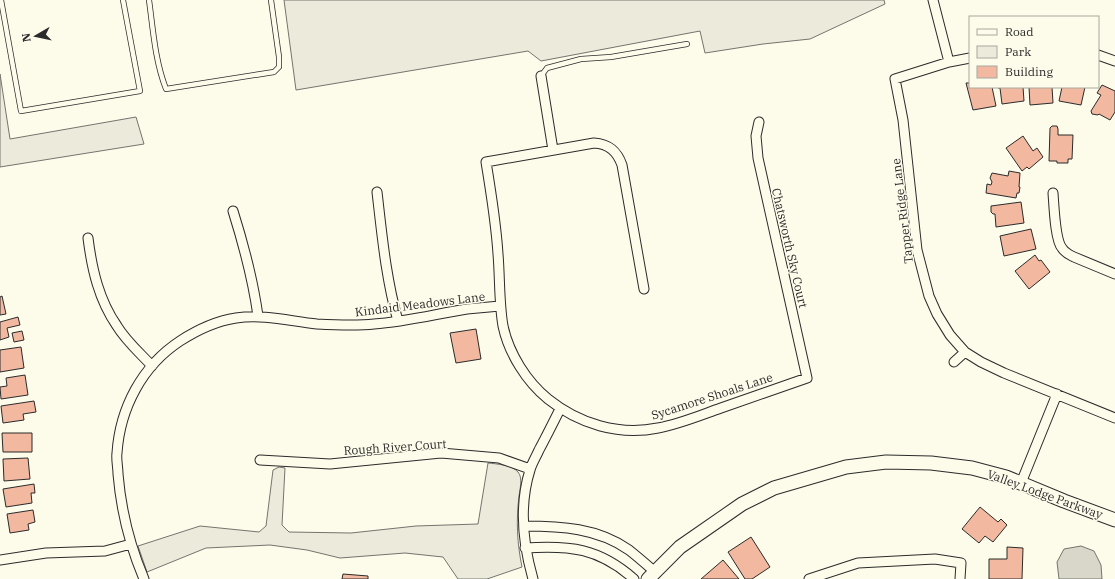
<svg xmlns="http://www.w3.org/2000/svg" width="1115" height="579" font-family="'IBM Plex Serif',serif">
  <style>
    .green { fill: #ecebdb; stroke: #74746e }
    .water { fill: #d8d7c9; stroke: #74746e }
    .building { fill: #f2b8a0; stroke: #2b2b2b }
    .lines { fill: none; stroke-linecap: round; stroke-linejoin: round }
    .lane-casing { stroke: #2b2b2b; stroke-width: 6 }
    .street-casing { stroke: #2b2b2b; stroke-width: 11 }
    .secondary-casing { stroke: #2b2b2b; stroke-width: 15 }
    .lane { stroke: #fdfbea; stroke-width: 4.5 }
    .street { stroke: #fdfbea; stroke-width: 9 }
    .secondary { stroke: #fdfbea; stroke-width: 13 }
    .labels { text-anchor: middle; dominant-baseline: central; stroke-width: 3; stroke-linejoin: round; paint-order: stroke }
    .street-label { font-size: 12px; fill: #2b2b2b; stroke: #fdfbea }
  </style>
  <rect width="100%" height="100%" fill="#fdfbea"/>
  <path class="green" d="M284,0H884L885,4L810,39L763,44L705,53L700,31L541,61L528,51L296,90Z
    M0,74L10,139L136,117L144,144L0,167Z
    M488,463C497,464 512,465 518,472C523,478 520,488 519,496C516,520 517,543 522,567L487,579H458L443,557L405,553L340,558L307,550L270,545L206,548L147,572L138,546L200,526L259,532L266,526L273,470L279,467L285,468L282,525L289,532L351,533L416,526L478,524Z"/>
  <path class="water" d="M1081,546L1094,551L1101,565L1102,579H1059L1057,562L1064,549Z"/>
  <path class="building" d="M966,83H970V87H992L996,106L973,110Z
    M1102,85L1115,91V112L1110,120L1099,114L1098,115L1092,114L1091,111L1101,95L1097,93Z
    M998,87H1023L1024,101L1002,104L1000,88H998Z
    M1029,87H1052L1053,103L1030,105Z
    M1062,87H1085L1081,105L1059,101Z
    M1052,126H1057L1058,129V135H1073L1072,159H1068V163H1057V161H1049L1050,128Z
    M1023,136L1033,151L1037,148L1043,157L1029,169L1027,167L1022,171L1006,148Z
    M1009,171L1020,173L1019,187H1020L1019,193H1017L1016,198L986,193L987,184L991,185L992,182L990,178L992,173L1008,176Z
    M1021,202L1024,223L996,227L995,214H993L991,212V206Z
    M1031,229L1036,249L1004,256L1000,236Z
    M1035,255L1039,261L1041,260L1050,272L1029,289L1015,271Z
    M2,296L6,314L0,315V297Z
    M18,317L20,325L7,328L9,337L0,340V322Z
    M476,329L481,359L456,363L450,333Z
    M22,331L24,340L14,342L12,333Z
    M21,347L24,368L0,372V350Z
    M25,375L28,395L1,399L0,387L7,386L6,378Z
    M34,401L36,412L23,414L24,420L3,423L1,406Z
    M2,433H32V452H3Z
    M28,458L30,479L4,481L3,459Z
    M34,484L35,493H31L32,503L6,507L3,489Z
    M980,507L998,522L1001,519L1007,525L993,542L985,536L979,543L962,529Z
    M33,510L35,522L28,524L29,530L10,533L7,514Z
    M751,537L770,567L752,579H745L728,552Z
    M1007,547L1023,548L1022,579H989V559H1007Z
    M723,560L739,579H701Z
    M343,574L368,576V579H342Z"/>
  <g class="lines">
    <defs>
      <path id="lane" d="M1,0L21,111L140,91L123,0
        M149,0C153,29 155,61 166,89L274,72L279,67V57L271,0
        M541,76L547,68L581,59L611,57L687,44"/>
      <path id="street" d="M933,0L949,62
        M1098,55L1115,61
        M970,58L949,62L895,79L903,120L917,250L929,296L937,314L950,335L965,352L981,362L1004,373L1115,418
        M541,76L553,150
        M377,192C382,235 386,279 398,321
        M1053,193C1054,205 1055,240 1062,248C1065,253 1070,255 1074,257L1115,274
        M233,211C244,246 253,280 258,316
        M88,238C92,270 99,300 117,326C126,341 140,353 152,366
        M644,289L622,165C617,151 609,144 594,143L486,162C491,192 496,223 498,254C500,278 499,303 503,326C509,354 527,382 548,399C579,424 619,436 658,428C680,424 701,415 721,408C750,398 778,388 807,378L758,158L756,136L759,122
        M954,362L965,352
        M260,460L330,464L441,453L499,458L530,469
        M1021,483L1057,394
        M524,526C561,526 598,528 629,550C638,557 647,565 655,572
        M525,548C570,545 599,548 634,579
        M0,560L46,553L105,551L131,544
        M144,579C130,546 121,510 118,474C118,467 116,459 117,453C120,408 142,366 180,341C197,330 216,321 236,318C264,314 289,321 317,324C336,325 356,326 374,324C405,322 436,314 467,309C478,308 489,307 500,306
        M533,579C523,544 519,505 530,470C532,463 536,457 539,450C546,437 553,423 560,409
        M809,579L858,563L935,559L961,563L960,579"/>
      <path id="secondary" d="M648,579L680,547L742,504L774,488L846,467L886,462L931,463L972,468L1006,477L1064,501L1115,520"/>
    </defs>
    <use href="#lane" class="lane-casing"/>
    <use href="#street" class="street-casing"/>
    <use href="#secondary" class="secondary-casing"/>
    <use href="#lane" class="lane"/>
    <use href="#street" class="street"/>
    <use href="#secondary" class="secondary"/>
  </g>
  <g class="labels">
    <g class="street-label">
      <text transform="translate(902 211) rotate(-97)">Tapper Ridge Lane</text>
      <text transform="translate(790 248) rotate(77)">Chatsworth Sky Court</text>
      <text transform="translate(420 304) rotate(-7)">Kindaid Meadows Lane</text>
      <text transform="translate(712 396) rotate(-18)">Sycamore Shoals Lane</text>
      <text transform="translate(395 447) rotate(-4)">Rough River Court</text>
      <text transform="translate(1045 494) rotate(20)">Valley Lodge Parkway</text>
    </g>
  </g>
  <rect x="969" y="16" width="130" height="72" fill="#fdfbea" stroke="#a9a89e"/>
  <rect x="977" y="29" width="20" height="6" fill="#fdfbea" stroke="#a9a89e"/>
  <text x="1005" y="36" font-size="12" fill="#2b2b2b">Road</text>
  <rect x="977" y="46" width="20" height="12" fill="#ecebdb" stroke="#a9a89e"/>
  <text x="1005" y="56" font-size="12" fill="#2b2b2b">Park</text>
  <rect x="977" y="66" width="20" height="12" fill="#f2b8a0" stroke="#a9a89e"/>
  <text x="1005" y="76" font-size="12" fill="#2b2b2b">Building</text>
  <g transform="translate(36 36) rotate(261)" stroke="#fdfbea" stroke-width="3" paint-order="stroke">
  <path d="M0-3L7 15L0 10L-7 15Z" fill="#2b2b2b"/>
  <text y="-6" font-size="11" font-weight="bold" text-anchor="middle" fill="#2b2b2b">N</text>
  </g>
</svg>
